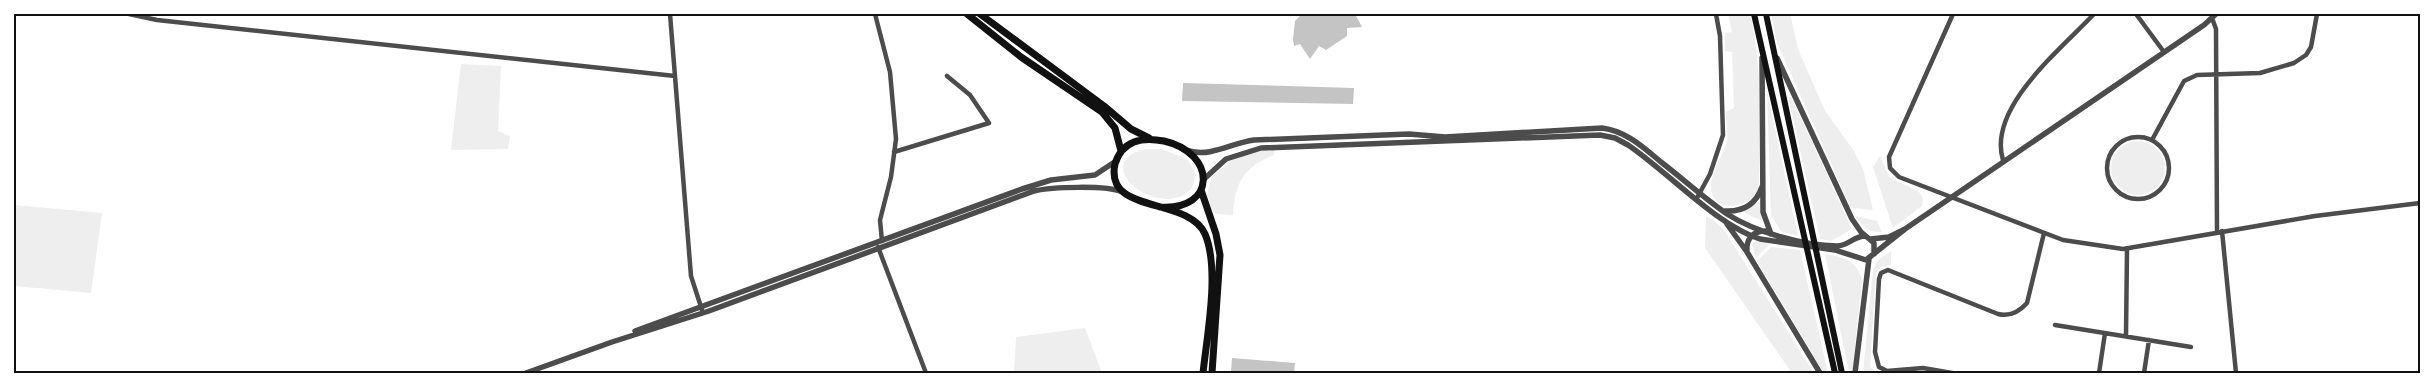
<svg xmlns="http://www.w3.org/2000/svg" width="2434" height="387" font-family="Raleway,sans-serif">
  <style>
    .green { fill: #eee }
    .building { fill: #c4c4c4 }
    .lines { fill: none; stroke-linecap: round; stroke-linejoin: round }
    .minor { stroke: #4c4c4c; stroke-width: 4.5 }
    .tertiary { stroke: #4c4c4c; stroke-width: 5.5 }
    .secondary { stroke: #111; stroke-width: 6 }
    .primary { stroke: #111; stroke-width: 7 }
    .neatline { fill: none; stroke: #111; stroke-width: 2 }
  </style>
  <rect width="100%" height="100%" fill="#fff"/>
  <path class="green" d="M1728,14H1750C1763,67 1759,123 1759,178C1759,181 1759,186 1758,190C1752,206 1721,213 1713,196C1705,179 1724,156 1727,140C1728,131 1726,121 1726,112L1734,108L1732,52L1725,51V33L1732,32Z
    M1771,14H1790L1798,49L1825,111L1854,151L1863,169L1873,210L1851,208L1777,43Z
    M461,64L501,66L498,131L510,136L508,149L451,150Z
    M1767,91L1798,236L1782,232L1771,216Z
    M1788,97H1791L1852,229L1831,241L1820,239Z
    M2111 168a27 27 0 1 1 54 0a27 27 0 1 1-54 0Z
    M1145,149H1162L1188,160L1196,175L1192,188C1161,223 1086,164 1145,149Z
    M1266,150H1275L1274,155C1244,167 1235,182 1233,215L1217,214L1212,210L1207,194L1212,176L1235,158Z
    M1880,156L1889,177L1919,192L1923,198L1922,206L1893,228L1873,167Z
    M1759,202L1762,221L1743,212Z
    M14,205L102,213L91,293L14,286Z
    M1706,216L1713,220L1724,230L1814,373H1792L1705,248Z
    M1855,216L1877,221L1882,232C1869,233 1862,227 1855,216Z
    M1755,241L1770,244L1756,258L1752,245Z
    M1771,247L1800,250L1828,373H1824L1757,261Z
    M1891,251V265L1881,267L1876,273L1870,367L1878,373H1863L1873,270L1877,261Z
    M1825,254C1843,257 1857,260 1862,280L1852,373H1849Z
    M1085,328L1102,373H1014L1016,337Z"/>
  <path class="building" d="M1302,14H1355L1362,27L1347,28V36L1326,50L1319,46L1310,59L1300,44L1294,46L1293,39L1295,21Z
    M1183,83L1354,88L1353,104L1182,101Z
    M1232,358L1295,363L1294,373H1231Z"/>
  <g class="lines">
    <path class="minor" d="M129,14L157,20L675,76
      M670,14L691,276L702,310
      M875,14L890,72L896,139L891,177L880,220L882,241
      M1953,14L1889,157L1890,168L1899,177L2063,240L2123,249L2315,216L2420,203
      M2136,14L2164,52
      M2212,18L2216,29L2217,232
      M2107 168a31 31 0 1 1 62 0a31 31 0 1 1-62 0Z
      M2152,140L2184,81L2197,75L2260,73L2294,63L2306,55L2311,47L2317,14
      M894,152L989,123L970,95L947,76
      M2003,160C1987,108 2061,49 2094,14
      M1697,198L1710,174L1723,135L1720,36L1716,14
      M2222,231L2236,373
      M878,247L926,373
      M2055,325L2191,347
      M2126,336L2127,249
      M1952,373L1923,368L1887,371L1879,367L1875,352L1879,279L1881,273L1888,270L1998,314C2010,317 2019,312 2027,303L2044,233
      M2099,373L2105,333
      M2144,373L2149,340"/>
    <path class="tertiary" d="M1762,58L1763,212L1771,234
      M1777,58L1852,219L1861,232L1874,243V254
      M1189,151C1212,157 1231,143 1254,140L1409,134L1445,137L1602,128C1626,131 1643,147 1661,162C1683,179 1704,198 1727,214C1755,232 1804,246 1837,246C1848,246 1854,236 1865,236
      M1203,180L1226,159L1261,148L1600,135L1615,138L1628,145C1668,172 1716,225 1760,239L1835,250L1866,260L1905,229
      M1725,211C1743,212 1756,204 1762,187
      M1727,224L1747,252L1820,373
      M1871,239L1889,237L1905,229L2204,25L2216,14
      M1747,251C1746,239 1753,231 1765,231
      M635,331L1022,189L1051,180L1095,175L1116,161
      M526,373L612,342L709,311L1034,191C1051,187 1107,185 1122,192
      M1855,373L1869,259"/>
    <path class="secondary" d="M1754,14L1835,373
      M1766,14L1842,373"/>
    <path class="primary" d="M967,14L1021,57L1102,112L1115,128L1121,151
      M980,14L1104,106L1131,129L1149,138
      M1201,190L1216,234L1220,255L1212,373
      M1160,207C1217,211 1217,153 1164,141C1154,139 1144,138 1134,142C1124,146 1118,154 1115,164C1104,215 1188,196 1205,234C1220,269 1207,335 1203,373"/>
  </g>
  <rect width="2434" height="387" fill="none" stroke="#ffffff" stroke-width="30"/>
  <rect x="15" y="15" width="2404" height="357" class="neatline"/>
</svg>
